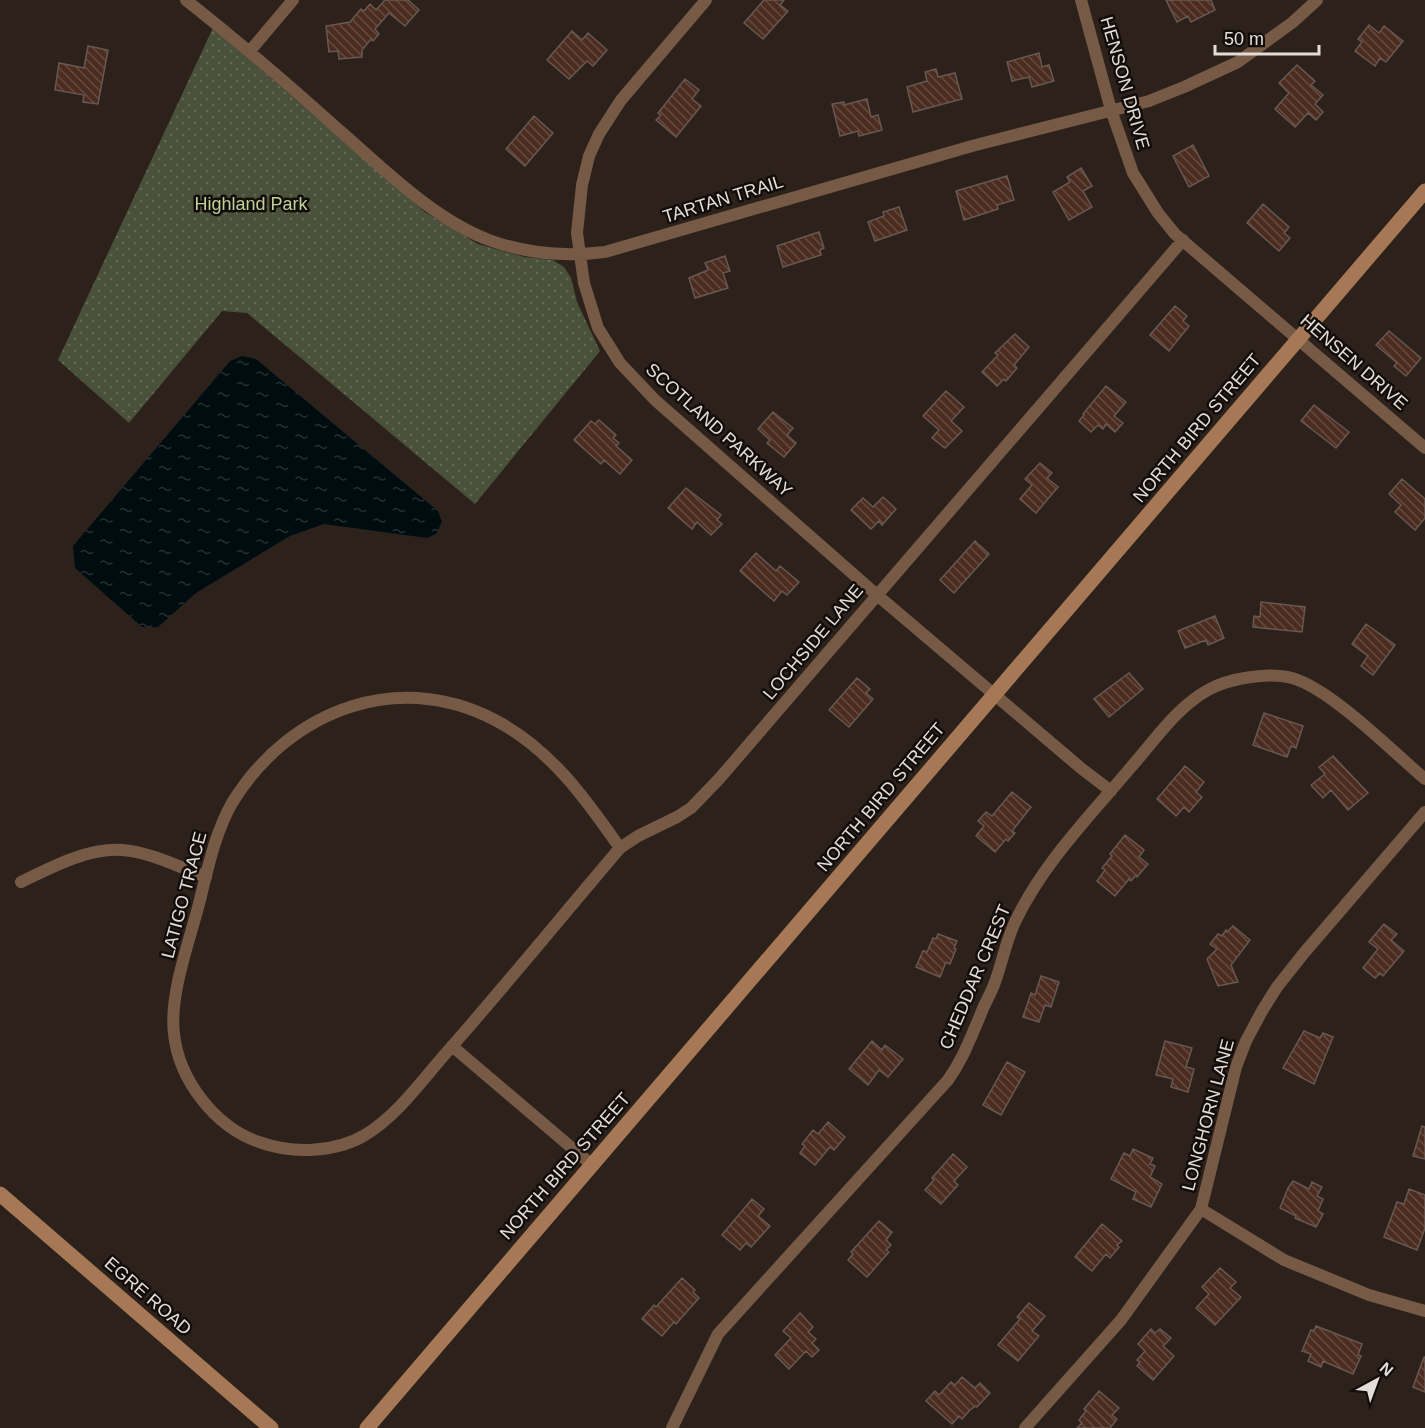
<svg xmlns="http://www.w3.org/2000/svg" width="1425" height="1428" font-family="Helvetica,sans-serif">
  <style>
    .park { fill: url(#park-dots) }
    .water { fill: url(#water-ripples) }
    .building { fill: url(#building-back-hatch); stroke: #675853; stroke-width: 1.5 }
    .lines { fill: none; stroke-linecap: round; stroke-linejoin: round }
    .street { stroke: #775a45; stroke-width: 12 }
    .secondary { stroke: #a67855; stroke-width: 15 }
    .labels { text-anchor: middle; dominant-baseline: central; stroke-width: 5; stroke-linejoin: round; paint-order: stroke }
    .street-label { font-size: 18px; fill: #e4dcd8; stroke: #120d0a }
    .park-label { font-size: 18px; fill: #bed297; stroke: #120d0a }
  </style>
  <defs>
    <pattern id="park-dots" width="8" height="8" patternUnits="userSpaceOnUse" patternTransform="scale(1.5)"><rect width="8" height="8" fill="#49513a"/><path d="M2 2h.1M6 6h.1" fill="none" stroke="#636956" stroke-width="1.8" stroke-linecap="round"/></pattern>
    <pattern id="water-ripples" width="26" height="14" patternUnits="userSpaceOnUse" patternTransform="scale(1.5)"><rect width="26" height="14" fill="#000d10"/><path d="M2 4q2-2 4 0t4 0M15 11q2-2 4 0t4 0" fill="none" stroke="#253032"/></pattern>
    <pattern id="building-back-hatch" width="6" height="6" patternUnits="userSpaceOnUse" patternTransform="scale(1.5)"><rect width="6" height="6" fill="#4b2c1f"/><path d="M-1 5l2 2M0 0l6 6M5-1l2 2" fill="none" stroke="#654a3f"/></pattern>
  </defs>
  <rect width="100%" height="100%" fill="#2d221b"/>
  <path class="park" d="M213,28L425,212L478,244L524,257L553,260L564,267L571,278L577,302L600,351L475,504L247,313L222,311L129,423L58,360Z"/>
  <path class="water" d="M242,356L256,359L438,511L442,522L436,534L427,538L324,524L290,536L196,593L158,627H142L75,568L73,546L230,361Z"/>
  <path class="building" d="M385,0H408L419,10L405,26L389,13L375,29L379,34L373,41L371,39L362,50V57L339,59L338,51L329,52L326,26L350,22L361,9L364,11L370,4L376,10Z
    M764,0H784L780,5L788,11L763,39L744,23Z
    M1166,0H1211L1215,10L1191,22L1188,16L1177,22Z
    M1369,25L1379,33L1384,26L1403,41L1386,62L1380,58L1375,66L1355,51L1362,42L1358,39Z
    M572,31L582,40L588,33L607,50L593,66L587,61L569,79L547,60Z
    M88,46L108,50L98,104L83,102L84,95L55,90L59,63L84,68Z
    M1039,53L1042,67L1049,65L1054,81L1032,87L1029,77L1012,81L1007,62Z
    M1297,65L1315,81L1311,85L1323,95L1315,104L1323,112L1316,120L1308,113L1295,127L1275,109L1289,93L1279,83Z
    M936,69L938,77L955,73L962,99L913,112L907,87L927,81L925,72Z
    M685,79L699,90L692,99L701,106L676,137L656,120L661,115L658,113Z
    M867,99L871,117L878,115L882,130L859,136L858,131L840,136L832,104L844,102V105Z
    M534,116L553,133L525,166L506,149Z
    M1193,145L1209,176L1189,187L1173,156Z
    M1081,168L1092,186L1083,191L1092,207L1069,220L1053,192L1070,182L1067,177Z
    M1007,176L1014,200L997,205L998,209L964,220L956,191Z
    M1263,204L1289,227L1284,233L1290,238L1279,251L1247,223Z
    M899,207L907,230L875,241L868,222L884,216L883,212Z
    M819,232L824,248L820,250L821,255L783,267L777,246Z
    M725,256L730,271L723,273L728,288L695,298L689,278L708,270L705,263Z
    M1175,306L1187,316L1183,321L1189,326L1169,351L1150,335Z
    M1389,331L1421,358L1406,376L1394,366L1397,363L1376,345Z
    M1015,334L1029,347L1014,365L1017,368L1006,381L1004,379L997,386L982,372L998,355L995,353Z
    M1106,386L1126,402L1114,416L1123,423L1115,432L1106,424L1103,429L1098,425L1091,432L1079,421L1084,415L1083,414Z
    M946,391L964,407L951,421L962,431L945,448L932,438L939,430L923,416Z
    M1314,405L1349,432L1336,448L1301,421Z
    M773,412L793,428L787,435L796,443L784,457L767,443L770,440L758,429Z
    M599,420L616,435L613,438L619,443L616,446L632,460L620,474L604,460L601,464L574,440L591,421L595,424Z
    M1040,463L1052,473L1047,478L1058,487L1036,513L1020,499L1032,485L1025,479Z
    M1402,479L1425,499V518L1415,530L1395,512L1401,505L1389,494Z
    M686,488L721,515L717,520L722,524L711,535L697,522L692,529L668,508Z
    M883,497L896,509L882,525L879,521L871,529L851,510L863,498L873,507Z
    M975,541L989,554L954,593L940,580Z
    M756,553L776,571L780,566L799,582L787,595L782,591L774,601L740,571Z
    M1261,602L1305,607L1302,632L1253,627L1254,616L1260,617Z
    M1215,616L1224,638L1208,645L1206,640L1185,648L1178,631Z
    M1366,624L1395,645L1373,675L1361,666L1368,656L1352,644Z
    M1129,673L1143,689L1109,717L1094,699Z
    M857,678L870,689L866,693L873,699L849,727L829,710Z
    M1264,713L1303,726L1296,748L1291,746L1287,757L1253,745Z
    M1333,756L1368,793L1348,810L1331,790L1323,798L1311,785L1325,774L1319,767Z
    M1185,766L1204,782L1196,792L1202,797L1189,812L1184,807L1176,816L1157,799Z
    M1012,792L1031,807L1012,831L1015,833L1008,841L1006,839L995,852L976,836L984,826L978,821L986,812L992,816Z
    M1125,835L1144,850L1139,857L1148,864L1137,877L1136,875L1131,881L1129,879L1115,896L1097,881L1105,870L1102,868L1112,856L1110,854Z
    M1384,924L1397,934L1391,940L1404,951L1383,976L1380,973L1375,978L1363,968L1378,949L1369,942Z
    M1233,926L1250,940L1231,965L1238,982L1218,986L1207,959L1217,949L1210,944L1218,934L1222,936L1226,930L1227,932Z
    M938,934L957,941L954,948L956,949L950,964L946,962L940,977L916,967L923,951L927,952L933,938L936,939Z
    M1041,976L1059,982L1051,1007L1045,1005L1039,1022L1023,1017L1031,993L1035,995Z
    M1304,1031L1320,1038L1323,1033L1333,1037L1314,1084L1283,1068Z
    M872,1041L882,1050L885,1045L903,1059L888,1077L879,1070L868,1085L849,1069Z
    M1165,1041L1192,1048L1186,1067L1194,1069L1188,1092L1171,1087L1173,1079L1156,1075Z
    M1007,1062L1025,1072L1001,1115L983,1105Z
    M828,1122L845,1137L834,1150L830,1147L815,1165L800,1153L805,1146L802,1144L813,1130L818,1134Z
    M1422,1126L1425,1127V1159L1413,1156Z
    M1133,1149L1153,1158L1150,1164L1155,1166L1150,1177L1162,1184L1151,1207L1133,1199L1136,1192L1111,1179L1124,1153L1130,1156Z
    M953,1154L967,1167L954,1181L958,1185L941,1204L925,1190L934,1180L932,1178Z
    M1293,1181L1309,1189L1312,1182L1322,1187L1317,1196L1323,1199L1318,1211L1323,1214L1316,1227L1295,1218L1296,1216L1280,1208L1288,1188Z
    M1409,1189L1425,1195V1228L1417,1250L1384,1237L1397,1202L1404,1204Z
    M752,1199L764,1209L758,1216L770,1226L751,1247L746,1243L740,1250L722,1235Z
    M879,1221L892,1232L886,1240L891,1245L886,1250L889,1252L867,1277L848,1260L853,1254L851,1252Z
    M1102,1224L1122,1241L1117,1245L1119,1247L1110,1258L1106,1254L1092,1271L1075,1257Z
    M1220,1268L1236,1282L1230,1288L1241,1297L1215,1325L1196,1308L1209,1294L1202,1287Z
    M682,1278L695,1290L693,1292L699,1298L676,1324L674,1322L662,1336L642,1319L654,1305L656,1307Z
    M1029,1303L1045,1316L1032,1331L1039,1336L1018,1361L998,1345L1020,1319L1017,1317Z
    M800,1313L813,1327L808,1332L816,1339L812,1343L819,1350L812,1357L806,1351L789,1369L775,1355L791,1338L783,1331Z
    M1316,1326L1362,1344L1358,1355L1361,1356L1353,1374L1323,1361L1321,1367L1308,1361L1311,1354L1302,1351L1311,1330L1314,1331Z
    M1151,1329L1155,1333L1160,1329L1171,1338L1163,1346L1174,1356L1153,1380L1137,1366L1140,1362L1137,1360L1145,1351L1138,1344Z
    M1424,1357H1425V1392L1413,1387Z
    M962,1377L975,1388L980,1383L990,1393L977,1407L976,1406L970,1410L962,1419L959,1416L952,1424L926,1401L935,1391L939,1395L951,1382L955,1385Z
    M1099,1391L1119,1408L1112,1415L1117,1419L1110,1428H1077L1082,1423L1079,1420L1086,1411L1084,1409Z"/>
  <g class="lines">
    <path class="street" d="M186,0C239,42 289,85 339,130C383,168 433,219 489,240C527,254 565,257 605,252L972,146L1149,101L1184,87L1238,62L1293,22L1317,0
      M706,0L621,100L599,134L589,156L582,185L577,233L584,283L598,328L620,363L655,400L877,595L1082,769L1111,791
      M1081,0L1111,110L1133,173L1158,213L1175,234L1425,448
      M250,51L293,0
      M620,848C587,801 555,755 504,725C404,666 290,708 232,803C215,833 208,868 200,900C190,940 169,994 174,1034C179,1080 215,1127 259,1142C292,1154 335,1153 365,1135C398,1115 422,1080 447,1052C506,985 562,916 620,848L638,836L677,817L691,808L719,779L1183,240
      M21,882C52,867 87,848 122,850C150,852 179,867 206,877
      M452,1046L592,1165
      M1201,1209L1284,1260L1369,1295L1425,1311
      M672,1428L718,1334L948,1080C964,1057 969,1041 980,1016C984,1004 991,994 995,982C1002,963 1006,941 1015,922C1043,863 1090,816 1132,766C1155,740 1177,707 1208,690C1229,678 1269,672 1292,678C1331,689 1392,751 1425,779
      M1025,1428L1121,1320L1201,1209L1236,1067L1246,1041L1262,1011L1277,987L1304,953L1425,812"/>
    <path class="secondary" d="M0,1194L271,1428
      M367,1428L1425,191"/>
  </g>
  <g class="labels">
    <g class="street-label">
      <text transform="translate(1125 83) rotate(74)">HENSON DRIVE</text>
      <text transform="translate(723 199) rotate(-17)">TARTAN TRAIL</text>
      <text transform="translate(1354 362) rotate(41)">HENSEN DRIVE</text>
      <text transform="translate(1197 428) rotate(-50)">NORTH BIRD STREET</text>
      <text transform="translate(719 430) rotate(42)">SCOTLAND PARKWAY</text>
      <text transform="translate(813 642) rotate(-50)">LOCHSIDE LANE</text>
      <text transform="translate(881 797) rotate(-50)">NORTH BIRD STREET</text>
      <text transform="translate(184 895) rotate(-75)">LATIGO TRACE</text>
      <text transform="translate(975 977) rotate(-67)">CHEDDAR CREST</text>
      <text transform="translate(1208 1115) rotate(-75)">LONGHORN LANE</text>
      <text transform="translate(565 1166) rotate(-49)">NORTH BIRD STREET</text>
      <text transform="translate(148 1296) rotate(41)">EGRE ROAD</text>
    </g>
    <g class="park-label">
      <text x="251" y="204">Highland Park</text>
    </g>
  </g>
  <g transform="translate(1377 1380) rotate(41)" stroke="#120d0a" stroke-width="4.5" paint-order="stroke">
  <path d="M0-4.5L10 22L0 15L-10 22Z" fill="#e4dcd8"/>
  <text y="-9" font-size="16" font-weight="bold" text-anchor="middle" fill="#e4dcd8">N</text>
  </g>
  <path d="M1215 45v9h104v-9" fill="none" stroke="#e4dcd8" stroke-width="3"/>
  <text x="1224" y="45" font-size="18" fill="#e4dcd8" stroke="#120d0a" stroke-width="4.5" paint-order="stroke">50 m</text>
</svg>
